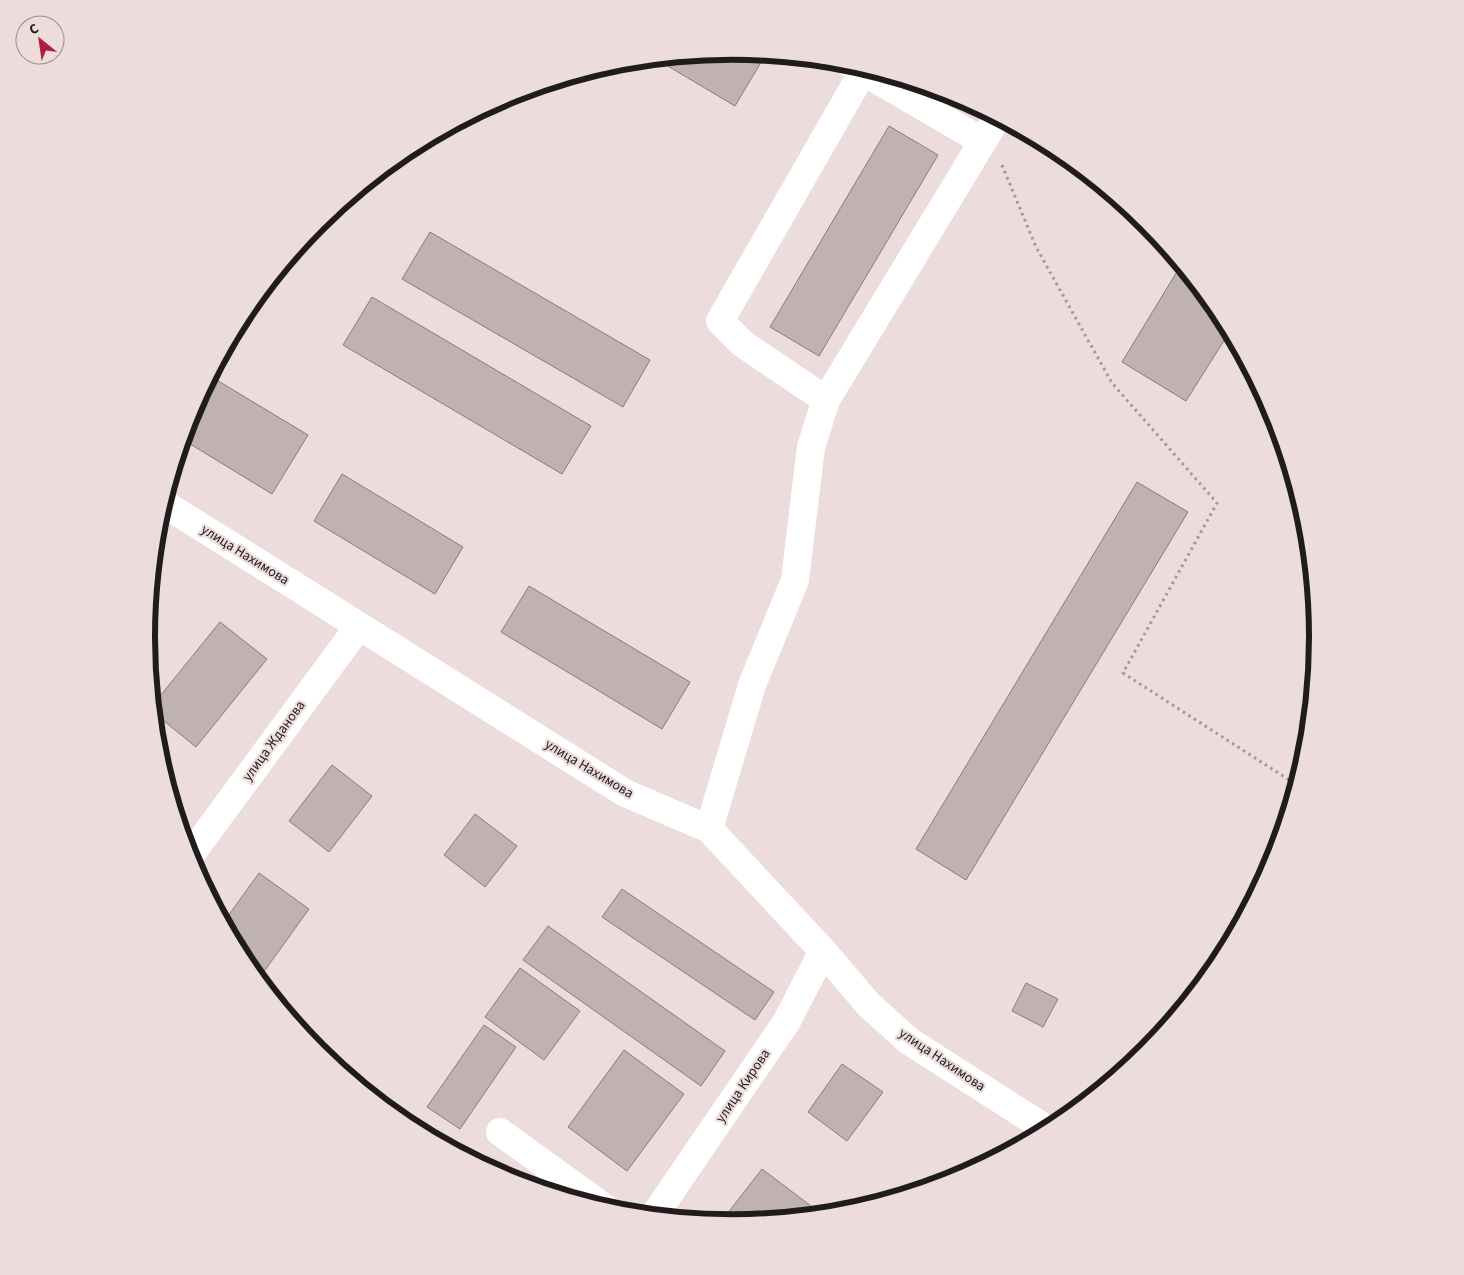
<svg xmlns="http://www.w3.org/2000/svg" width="1464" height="1275" font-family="'Source Sans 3',sans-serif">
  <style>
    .building { fill: #c0b1b2; stroke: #8a7c7c }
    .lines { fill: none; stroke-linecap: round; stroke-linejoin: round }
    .path { stroke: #a39797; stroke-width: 3; stroke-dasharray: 2.5 4; stroke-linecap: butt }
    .minor { stroke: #fff; stroke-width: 28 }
    .labels { text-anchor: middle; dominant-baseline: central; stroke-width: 4.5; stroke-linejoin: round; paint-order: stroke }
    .street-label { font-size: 14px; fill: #211c1c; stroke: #ecdcdc }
    .rim { fill: none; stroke: #211c1c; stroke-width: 6 }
  </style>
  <rect width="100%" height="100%" fill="#ecdcdc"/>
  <path class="building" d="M732,51L753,53L763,59L735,106L656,59Z
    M944,92L957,96L975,106L973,110Z
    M889,126L938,155L819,356L770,327Z
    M430,232L650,360L623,407L402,279Z
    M1181,265L1220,312L1230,331L1186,401L1122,362Z
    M372,297L591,426L562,474L343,345Z
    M210,376L308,435L272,494L182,439L190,413Z
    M342,474L463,547L435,594L314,521Z
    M1137,482L1188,512L966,880L916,849Z
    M529,586L690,682L662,729L501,632Z
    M220,622L267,659L196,747L153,712L152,706Z
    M332,765L372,796L329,852L289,821Z
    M475,814L517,846L485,887L444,855Z
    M259,873L309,909L263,973L242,958L223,923Z
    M622,889L774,992L755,1020L602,917Z
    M548,926L725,1051L701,1086L523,960Z
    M520,968L580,1011L544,1060L485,1017Z
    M1026,983L1058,999L1043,1027L1012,1011Z
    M484,1025L516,1047L460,1129L427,1107Z
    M624,1050L684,1094L627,1171L568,1127Z
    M842,1064L883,1092L847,1141L808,1112Z
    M482,1160L509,1180L480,1164Z
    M762,1169L811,1206L803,1217L732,1224L720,1223Z"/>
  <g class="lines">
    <path class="path" d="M1002,165L1036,247L1112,383L1217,503L1123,673L1297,785"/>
    <path class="minor" d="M850,64L982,141
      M826,400L997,118
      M163,503L625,793L709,829L823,951L869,1005L909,1041L1048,1130
      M709,829L752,685L795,580L811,447L826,400L743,344L720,321L865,68
      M189,857L359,626
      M500,1132L608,1210
      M654,1216L787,1021L823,951"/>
  </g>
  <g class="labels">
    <g class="street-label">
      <text transform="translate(245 555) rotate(32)">улица Нахимова</text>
      <text transform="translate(274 741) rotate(-54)">улица Жданова</text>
      <text transform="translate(589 769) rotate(31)">улица Нахимова</text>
      <text transform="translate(942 1060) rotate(34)">улица Нахимова</text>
      <text transform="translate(743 1086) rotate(-56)">улица Кирова</text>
    </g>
  </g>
  <path d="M0 0H1464V1275H0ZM155 637a577 577 0 1 1 1154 0a577 577 0 1 1-1154 0Z" fill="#ecdcdc" fill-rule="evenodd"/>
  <path class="rim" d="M155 637a577 577 0 1 1 1154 0a577 577 0 1 1-1154 0Z"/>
  <g transform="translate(40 40) rotate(330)"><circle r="24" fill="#ecdcdc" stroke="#9b8f8f"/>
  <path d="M0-4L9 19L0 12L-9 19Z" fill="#b21f3e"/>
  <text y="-8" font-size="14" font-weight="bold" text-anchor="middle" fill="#211c1c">С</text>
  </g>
</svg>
